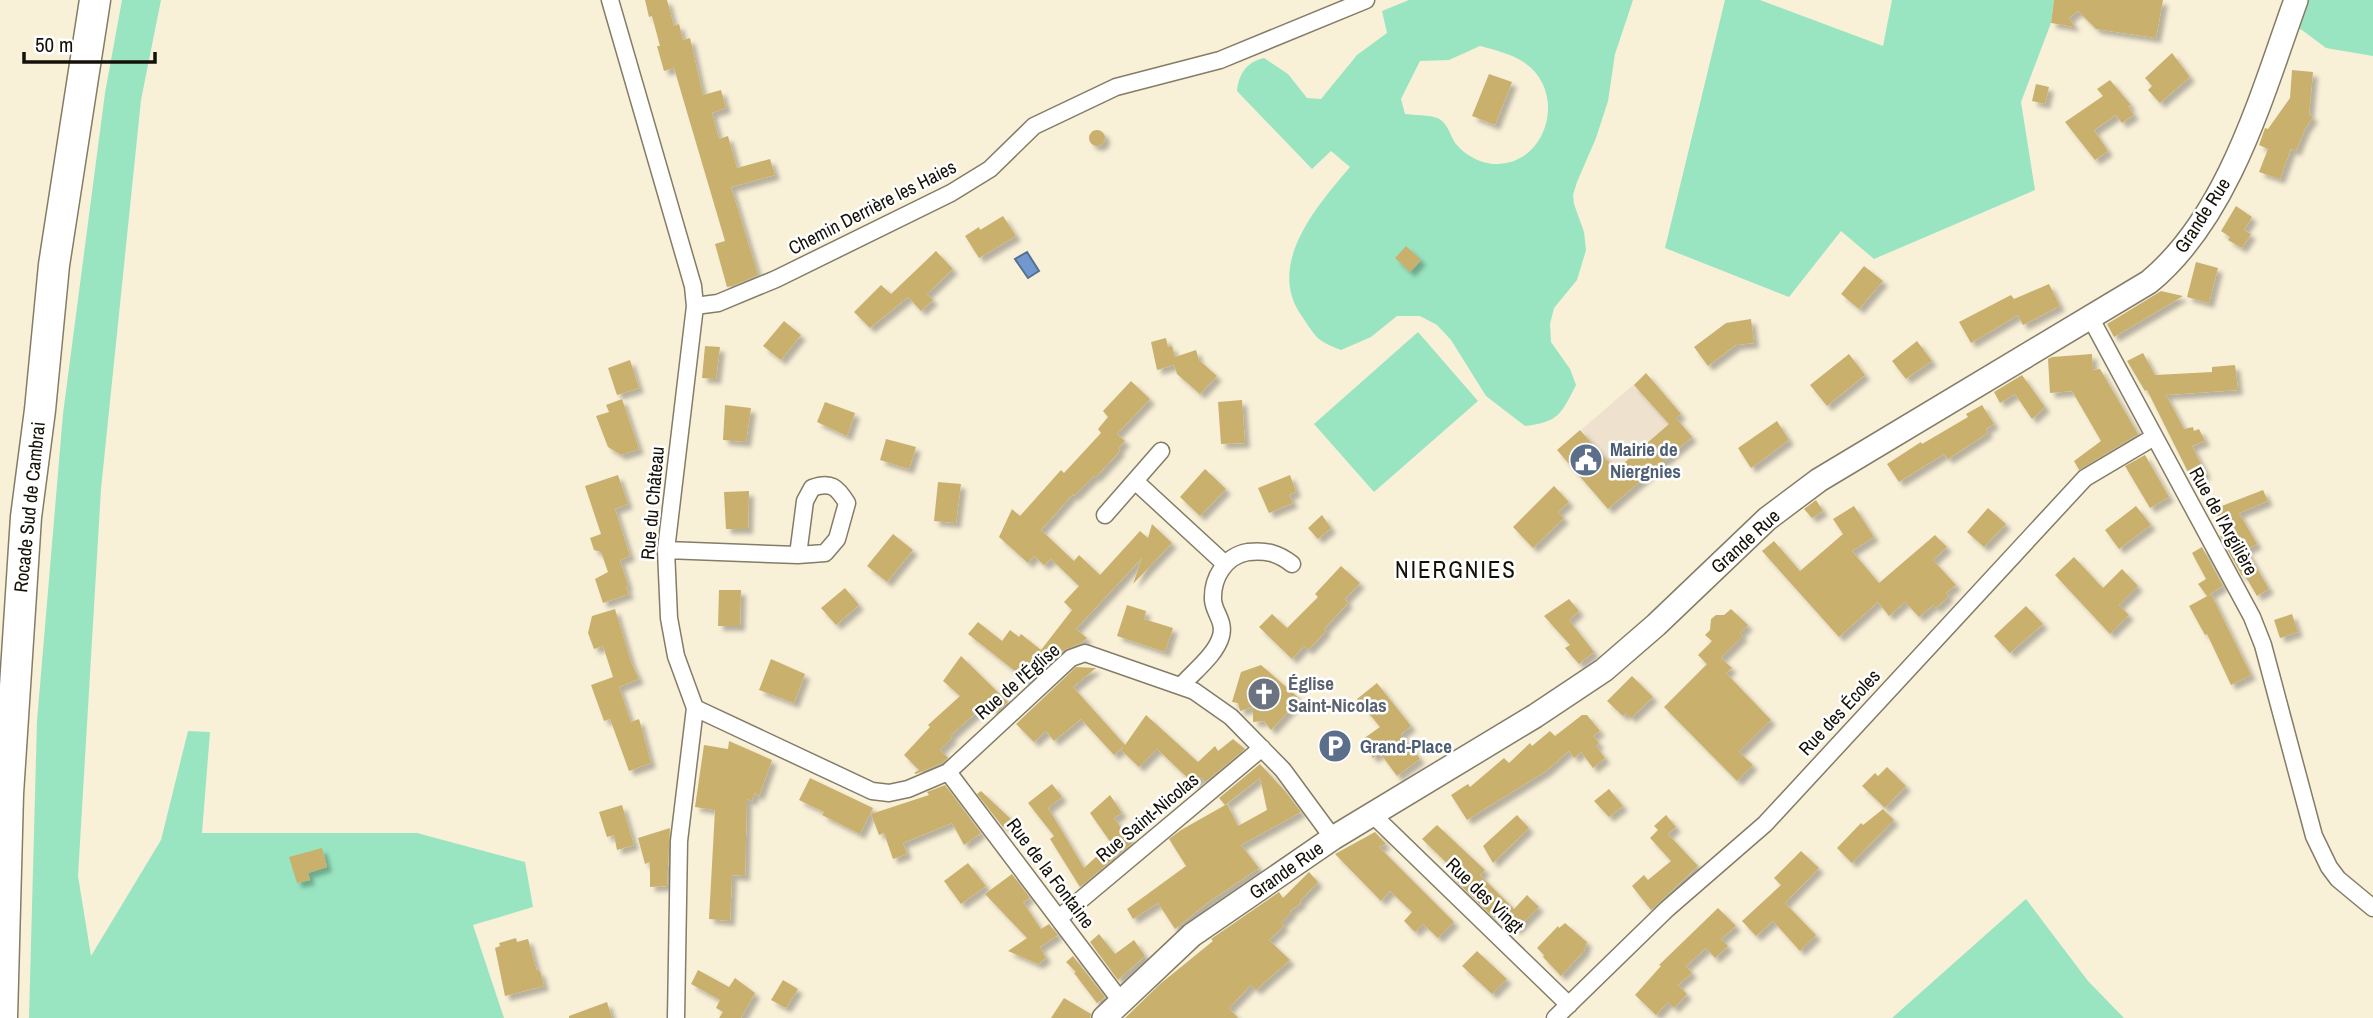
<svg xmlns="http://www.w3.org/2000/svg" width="2373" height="1018" font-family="'Archivo Narrow',sans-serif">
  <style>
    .education { fill: #eee1cd }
    .green { fill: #99e5c1; fill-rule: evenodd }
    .water { fill: #7199cf; stroke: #557093; stroke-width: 2 }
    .building { fill: #c9b16d; filter: url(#shadow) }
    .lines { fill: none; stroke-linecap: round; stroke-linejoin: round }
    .street-casing { stroke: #847c66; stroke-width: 19 }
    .secondary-casing { stroke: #847c66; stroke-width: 26 }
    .highway-casing { stroke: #847c66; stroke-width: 33 }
    .street { stroke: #fff; stroke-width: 16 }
    .secondary { stroke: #fff; stroke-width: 23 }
    .highway { stroke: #fff; stroke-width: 30 }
    .labels { text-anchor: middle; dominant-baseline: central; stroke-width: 5; stroke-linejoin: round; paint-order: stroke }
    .street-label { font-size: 19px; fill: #141108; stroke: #fff }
    .service-label { font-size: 19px; font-weight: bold; fill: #4e5e75; stroke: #fff; text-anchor: start }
    .worship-label { font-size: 19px; font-weight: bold; fill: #5b616d; stroke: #fff; text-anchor: start }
    .quarter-label { font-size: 23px; letter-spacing: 2px; fill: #141108; stroke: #fff }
  </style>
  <defs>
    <filter id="shadow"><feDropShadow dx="5" dy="5" stdDeviation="2" flood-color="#0004"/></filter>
  </defs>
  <rect width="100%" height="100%" fill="#f9f0d8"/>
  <path class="education" d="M1646,374L1681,414L1677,419L1692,437L1632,489L1581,430Z"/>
  <path class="green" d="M122,0H161L141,100L101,489L78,876L91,956L161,840L188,731L210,732L202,833H417L525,862L533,907L473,925L504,1018H29L37,721L63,414L105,93Z
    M1409,0H1633L1615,54L1608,101L1596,138L1577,182L1573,195L1574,204L1584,232L1586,250L1577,280L1554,308L1550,324L1551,342L1570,369L1576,385C1561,414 1559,422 1525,426L1486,396L1451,340L1437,325L1420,316H1397L1371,337L1341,350C1315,340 1317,338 1301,315C1266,264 1317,206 1350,167L1331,151L1312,169L1237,91C1239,73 1247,62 1264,58L1288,74L1307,98L1321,99L1357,55L1387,33L1382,11ZM1480,46C1495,50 1512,54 1525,63C1568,93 1547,167 1493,164C1480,163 1465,155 1456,144C1450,136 1448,122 1437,118C1430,115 1413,115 1405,114L1401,99L1420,61L1449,60Z
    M1725,0H1760L1883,46L1892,0H2054L2051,23L2021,102L2035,190L1874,259L1841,231L1789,297L1665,248Z
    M2293,0H2373V56L2326,48L2302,30L2284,22Z
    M1418,332L1478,401L1374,492L1314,424Z
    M2026,899L2088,981L2124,1018H1892Z"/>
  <path class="water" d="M1027,252L1039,271L1028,278L1015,259Z"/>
  <path class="building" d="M645,0H667L674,26L679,24L683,40L690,38L703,95L721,90L726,108L712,113L719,139L728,136L737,168L770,159L775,175L731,187L758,275L732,286L727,287L715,244L725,241L674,68L664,71L657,46H660L652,16L649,17Z
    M2054,0H2163L2156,38L2096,29L2078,11L2069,18L2075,27L2051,23Z
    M2172,53L2190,77L2160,103L2148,90L2152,86L2145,78Z
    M2292,70L2313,72L2309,114L2313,117L2305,129L2296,151L2291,149L2280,179L2259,172L2268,149L2259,145L2265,128L2268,129L2290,98Z
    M1489,74L1512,82L1495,125L1472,116Z
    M2110,80L2131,105L2128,106L2134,115L2122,123L2116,115L2094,130L2108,151L2095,160L2065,122L2103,96L2097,89Z
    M2036,84L2049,87L2045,104L2032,101Z
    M1089 138a8 8 0 1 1 16 0a8 8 0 1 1-16 0Z
    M2236,206L2252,217L2244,230L2251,234L2242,248L2228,240L2230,237L2221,231Z
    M1003,216L1016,236L979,258L965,236L979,227L980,230Z
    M1406,246L1421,260L1410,272L1395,258Z
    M936,251L953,269L927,294L933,300L921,311L908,297L870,328L854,312L881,285L891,294Z
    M2196,262L2218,268L2209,303L2187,297Z
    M1864,266L1883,281L1859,309L1841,294Z
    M2049,284L2060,306L2023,325L2018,315L1971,343L1959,322L2011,295L2014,299Z
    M2161,291L2183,296L2114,337L2107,324Z
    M1751,319L1754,343L1736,345L1708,366L1694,347L1726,323Z
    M784,321L801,335L781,360L763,346Z
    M1166,338L1168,347L1172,346L1175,357L1196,350L1199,360L1217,376L1200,394L1177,374L1174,365L1157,370L1151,342Z
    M1917,341L1932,361L1906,379L1892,361Z
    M705,346L720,347L716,379L702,378Z
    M2143,353L2155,375L2212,372V367L2235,365L2238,390L2166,395L2184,429L2193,427L2194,431L2199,429L2205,441L2192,446L2206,474L2192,480L2147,390L2145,391L2127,361Z
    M1849,354L1865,375L1827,406L1810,385Z
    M2092,354L2093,370L2100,369L2138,434L2079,470L2074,461L2101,441L2072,391L2050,393L2048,359L2052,357Z
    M630,360L639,388L617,395L608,368Z
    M1646,373L1681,414L1676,418L1692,437L1608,509L1557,450L1580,430L1616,470L1669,424L1634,385Z
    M2022,375L2045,407L2032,419L2015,394L2000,403L1994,392Z
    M1131,381L1150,399L1117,434L1125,441L1118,449L1120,451L1096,477L1094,476L1074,496L1073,494L1041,530L1074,561L1079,555L1100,575L1140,531L1148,538L1152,524L1172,543L1133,584L1142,558L1076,629L1087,638L1081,643L1064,650L1029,682L968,634L978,622L1002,641L1010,630L1019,637L1021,634L1041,650L1072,610L1064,602L1079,586L1051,559L1044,565L1034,556L1028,563L999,537L1012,509L1020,516L1061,470L1064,473L1101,433L1098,429L1108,417L1103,411Z
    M622,399L639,449L621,455L608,447L596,416L609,412L606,405Z
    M1242,400L1245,443L1221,444L1218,402Z
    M825,402L855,413L847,436L817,422Z
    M725,405L751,408L746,442L723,440Z
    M1982,405L1994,424L1986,429L1988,433L1948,459L1944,454L1899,482L1887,464L1921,442L1922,444L1968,417L1966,414Z
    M1777,421L1789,440L1751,468L1738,448Z
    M886,439L916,447L909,469L880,460Z
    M2145,455L2169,497L2150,508L2125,466Z
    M1205,469L1226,489L1200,516L1180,497Z
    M618,475L628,504L615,509L630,556L620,560L628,586L626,587L629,594L603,603L595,579L608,572L601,552L594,550L590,538L601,534L585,486Z
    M1290,475L1296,492L1289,495L1293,503L1269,513L1258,488Z
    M938,482L961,484L956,523L934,521Z
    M1554,486L1569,502L1558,512L1564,518L1533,548L1513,527Z
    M2263,490L2268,501L2239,513L2257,544L2246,550L2269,589L2257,596L2244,574L2242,576L2220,536L2226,533L2214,509Z
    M749,491L748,529H726L724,492Z
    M1816,500L1823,511L1812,518L1804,509Z
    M1854,506L1874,537L1852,551L1879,583L1935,535L1947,547L1933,560L1956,585L1946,593L1949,596L1936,608L1933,605L1919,617L1905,602L1889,616L1878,602L1839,637L1762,551L1774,541L1800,571L1843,534L1833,519Z
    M2136,506L2151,525L2119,549L2105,530Z
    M1988,508L2006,524L1984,547L1967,532Z
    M1322,515L1331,528L1318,539L1308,528Z
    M893,534L913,550L887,582L867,566Z
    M2202,547L2223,586L2207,596L2198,584L2206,579L2192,553Z
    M2074,557L2103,588L2122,569L2138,586L2119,605L2129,615L2110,634L2055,575Z
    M1341,566L1360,583L1345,599L1348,603L1324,629L1326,631L1308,650L1304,646L1292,659L1259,627L1272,614L1287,628L1318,597L1315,594Z
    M845,588L859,605L836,625L821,608Z
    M719,590H741L740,626H718Z
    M2211,594L2251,675L2231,685L2207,634L2205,635L2189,606Z
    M1569,599L1579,611L1569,620L1594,652L1579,664L1565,648L1570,645L1544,616Z
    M1127,605L1146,611L1144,619L1173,628L1165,652L1117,636Z
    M2026,606L2043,624L2010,653L1994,636Z
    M615,609L631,662L639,679L619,687L631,722L639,719L651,763L629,771L610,719L604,721L591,685L613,677L603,646L594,649L588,633L592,616Z
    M1731,609L1748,625L1740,633L1743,636L1721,658L1732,668L1726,673L1771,720L1739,752L1753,765L1737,781L1664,707L1707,664L1698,655L1712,641L1705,635L1710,630L1711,619L1716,615H1724Z
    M2292,614L2298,632L2280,638L2274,620Z
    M961,656L1008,702L996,713L987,703L950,736L952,738L940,750L948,758L942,763L916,774L914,773L919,770L904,755L930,727L928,725L960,696L943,681Z
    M771,659L805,674L794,703L759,690Z
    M1261,665L1300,699L1271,730L1264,721L1253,722V707L1240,711L1238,703L1232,702L1241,672Z
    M1076,667L1096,668L1073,687L1125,745L1146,715L1198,762L1215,746L1218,751L1233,739L1245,749L1205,782L1201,777L1194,784L1157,749L1139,767L1121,750L1124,746L1114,755L1081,719L1054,741L1046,731L1034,742L1016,724Z
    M1632,676L1653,697L1631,718L1626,713L1623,716L1607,701Z
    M1377,683L1411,726L1401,734L1420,759L1397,776L1380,753L1373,758L1360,741L1380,727L1357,699Z
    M1582,715H1587L1600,731L1593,736L1599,743L1596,746L1605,758L1593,768L1581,752L1574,758L1569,751L1546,771L1467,820L1451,795L1468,784L1470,787L1504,758L1509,763L1530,743L1532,746L1550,731L1555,736Z
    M729,741L772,760L759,796L755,793L752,801L747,799L745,876L732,875L730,921L709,919L715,810L695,807L704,745L728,749Z
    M1260,764L1285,791L1301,812L1241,845L1259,868L1210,901L1175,929L1158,903L1133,919L1127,909L1186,866L1169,839L1181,830L1227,804L1238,826L1267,810L1260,778L1225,805L1219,798Z
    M1887,767L1906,786L1885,808L1862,786L1875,773L1878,776Z
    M810,778L873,808L860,834L822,815L824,812L799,800Z
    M1052,784L1062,797L1048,808L1062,831L1058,834L1062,831L1084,868L1111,843L1090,813L1110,795L1122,813L1114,818L1132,843L1080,887L1050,839L1054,836L1028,803Z
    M945,785L981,833L964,845L952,823L903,843L907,854L893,859L884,833L879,835L871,814L929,795L927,792Z
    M1609,789L1623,806L1609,817L1594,801Z
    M981,791L1012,820L1003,827L977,794Z
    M622,805L634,845L617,850L614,835L607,837L599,812Z
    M1883,809L1894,820L1852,863L1837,848L1861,823L1863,825Z
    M1517,815L1529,828L1493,863L1483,846Z
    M1666,815L1676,827L1668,834L1698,866L1651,910L1632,886L1644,875L1648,880L1671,861L1650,838L1658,830L1654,826Z
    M1437,825L1485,870L1480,875L1514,909L1527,895L1539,907L1516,930L1498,912L1493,917L1452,877L1457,873L1422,839Z
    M670,828L667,886L650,887V862L645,864L638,838Z
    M1375,832L1386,844L1379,847L1454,922L1438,938L1423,924L1415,932L1404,921L1412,912L1390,891L1381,901L1335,854Z
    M322,848L327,867L308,873L310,880L297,883L289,857Z
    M1801,851L1819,868L1785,903L1816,935L1800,951L1773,921L1756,936L1742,921L1781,885L1774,878Z
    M968,863L986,886L961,904L944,881Z
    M1309,872L1318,882L1300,901L1301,903L1290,911L1291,913L1281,923L1284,926L1269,940L1290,960L1256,990L1251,985L1229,1008L1238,1018H1125L1160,984L1213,941L1211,939L1279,892L1283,898Z
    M1012,874L1030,898L1023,902L1041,929L1049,924L1058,935L1040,947L1046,958L1038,964L1008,951L1027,938L985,894Z
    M1718,908L1736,926L1721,939L1728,946L1715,958L1706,948L1686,966L1692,973L1678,985L1687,994L1674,1008L1668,1002L1656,1015L1635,995L1661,966L1659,965Z
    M1565,923L1587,942L1584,951L1561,976L1543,957L1544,955L1537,948L1558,926L1559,928Z
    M1099,934L1115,954L1134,940L1145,956L1118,980L1090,942Z
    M516,938L517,942L528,939L537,971H540L544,986L505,996L495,948L500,946L499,943Z
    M1477,951L1507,979L1492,994L1462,966Z
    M1073,956L1105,997L1097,1003L1074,973L1076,972L1066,962Z
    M698,970L729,987L735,978L755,993L741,1018H719L723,1012L716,1008L720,1000L691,984Z
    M783,980L798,989L786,1008L771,1000Z
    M1064,998L1091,1014L1090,1018H1051Z
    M607,1002L612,1018H569V1016Z"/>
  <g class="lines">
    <defs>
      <path id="street" d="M610,0L693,286L695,306L666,550L669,618L676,656L695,708L679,841L676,1018
        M695,306L718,303L776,279L951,193L990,169L1034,126L1116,87L1220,60L1366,0
        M2090,317L2252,617L2263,645L2314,836L2329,867L2338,879L2373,908
        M1135,481L1224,563
        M1105,515L1161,451
        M666,550L798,555L825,553L837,539L847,503C837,487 831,481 812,488L805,501L798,555
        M1181,686C1193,672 1216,655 1221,636C1225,621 1214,613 1213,600C1212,578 1225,556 1248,552C1266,550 1278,553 1292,564
        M695,708L872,791L889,793L908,789L948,772L1071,658L1085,653L1194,691L1231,717L1283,770L1333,838
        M948,772L1120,1000
        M1373,815L1569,1005
        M1059,918L1262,748
        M1555,1018L1667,909L1765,824L2085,478L2154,437"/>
      <path id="secondary" d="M1104,1018L1192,935L1333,838L1535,716L1604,670L1656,625L1767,519L1819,480L2149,282C2229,216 2262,94 2296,0"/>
      <path id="highway" d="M2,1018L8,794L26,517L40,410L54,265L95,0"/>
    </defs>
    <use href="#street" class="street-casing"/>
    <use href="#secondary" class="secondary-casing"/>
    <use href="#highway" class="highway-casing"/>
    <use href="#street" class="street"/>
    <use href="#secondary" class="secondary"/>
    <use href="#highway" class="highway"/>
  </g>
  <defs>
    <symbol id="civic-disc" viewBox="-11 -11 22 22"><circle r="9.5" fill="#5c6f8a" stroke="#fff"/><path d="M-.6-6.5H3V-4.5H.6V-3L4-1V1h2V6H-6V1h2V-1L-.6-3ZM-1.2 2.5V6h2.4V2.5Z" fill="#fff"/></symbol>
    <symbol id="church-disc" viewBox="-11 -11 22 22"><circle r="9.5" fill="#6b7280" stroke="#fff"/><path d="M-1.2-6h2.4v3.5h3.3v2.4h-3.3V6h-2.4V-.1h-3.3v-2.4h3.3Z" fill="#fff"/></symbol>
    <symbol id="parking-disc" viewBox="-11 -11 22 22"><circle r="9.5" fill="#5c6f8a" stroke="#fff"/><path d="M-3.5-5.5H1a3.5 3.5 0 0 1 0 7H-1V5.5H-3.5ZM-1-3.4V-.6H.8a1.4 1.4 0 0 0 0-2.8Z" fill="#fff"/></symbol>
  </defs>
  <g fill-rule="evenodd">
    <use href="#civic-disc" x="1567" y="441" width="38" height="38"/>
    <use href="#church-disc" x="1245" y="675" width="38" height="38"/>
    <use href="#parking-disc" x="1316" y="727" width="38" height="38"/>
  </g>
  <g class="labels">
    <g class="street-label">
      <text transform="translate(872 207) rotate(-27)">Chemin Derrière les Haies</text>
      <text transform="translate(2202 215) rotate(-57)">Grande Rue</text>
      <text transform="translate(652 503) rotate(-85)">Rue du Château</text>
      <text transform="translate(29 507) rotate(-84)">Rocade Sud de Cambrai</text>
      <text transform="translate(2224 521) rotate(61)">Rue de l'Argilière</text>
      <text transform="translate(1745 541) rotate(-42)">Grande Rue</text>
      <text transform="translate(1017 681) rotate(-41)">Rue de l'Église</text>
      <text transform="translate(1839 712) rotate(-47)">Rue des Écoles</text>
      <text transform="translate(1147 817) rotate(-40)">Rue Saint-Nicolas</text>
      <text transform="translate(1286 870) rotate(-35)">Grande Rue</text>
      <text transform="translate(1051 873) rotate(53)">Rue de la Fontaine</text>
      <text transform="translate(1485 895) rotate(44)">Rue des Vingt</text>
    </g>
    <g class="service-label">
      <text x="1610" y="449">Mairie de<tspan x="1610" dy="22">Niergnies</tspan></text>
      <text x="1360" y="746">Grand-Place</text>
    </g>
    <g class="worship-label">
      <text x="1288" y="683">Église<tspan x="1288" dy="22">Saint-Nicolas</tspan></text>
    </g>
    <g class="quarter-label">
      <text x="1456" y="569">NIERGNIES</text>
    </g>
  </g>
  <path d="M24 52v10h131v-10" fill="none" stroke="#141108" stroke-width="3.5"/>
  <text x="35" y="52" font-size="21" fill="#141108" stroke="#ffffff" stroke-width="5" paint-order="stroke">50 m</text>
</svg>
